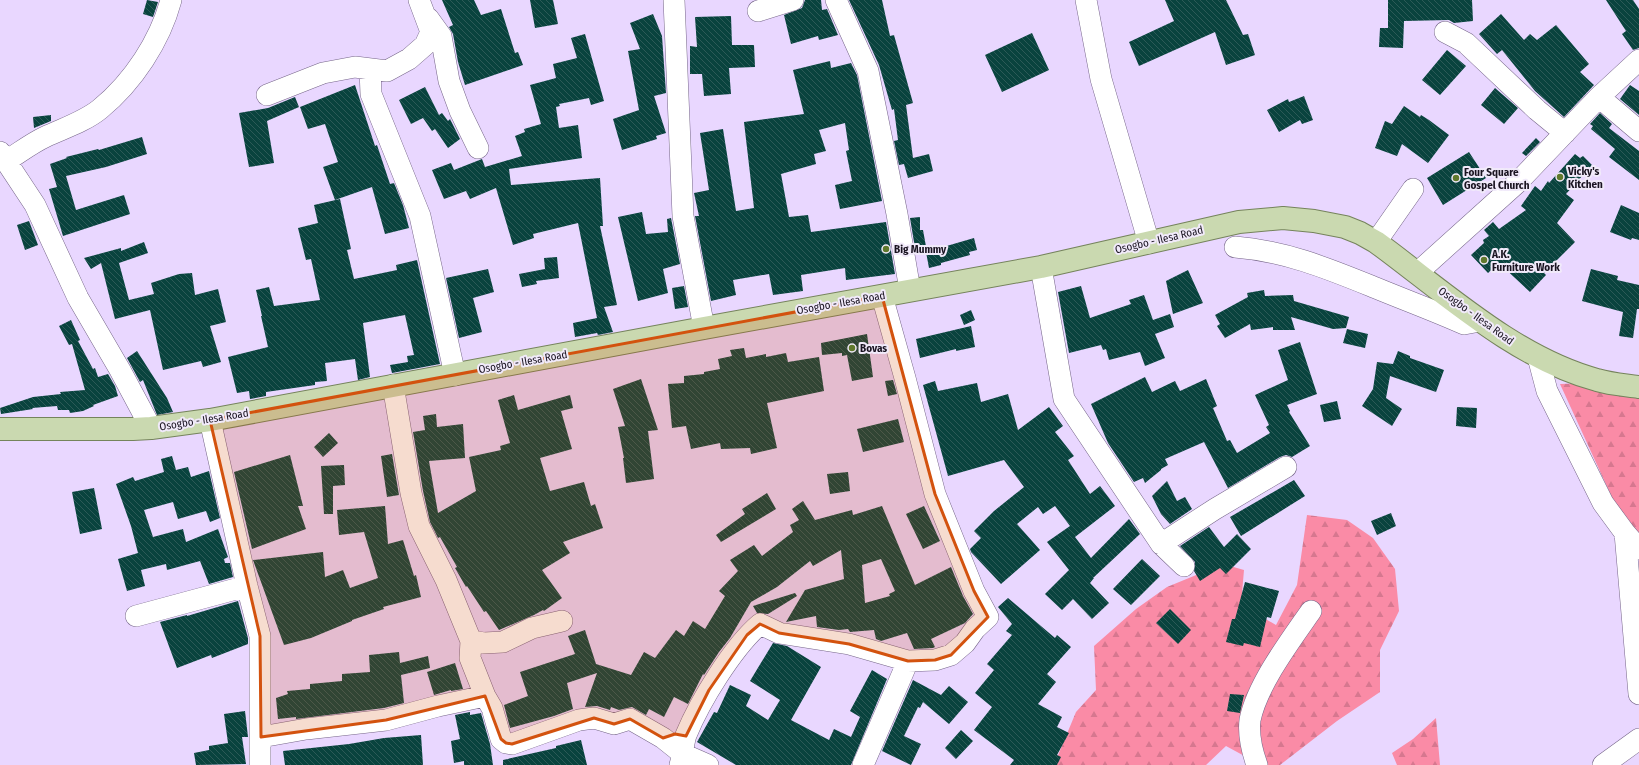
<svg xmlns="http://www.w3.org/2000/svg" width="1639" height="765" font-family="'Fira Sans Condensed',sans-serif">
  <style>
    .forest { fill: url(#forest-firs) }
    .building { fill: url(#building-back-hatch); fill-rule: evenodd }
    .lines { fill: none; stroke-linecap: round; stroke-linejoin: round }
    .minor-casing { stroke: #766689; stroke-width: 22 }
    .major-casing { stroke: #75835c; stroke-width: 24 }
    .minor { stroke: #fff; stroke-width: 21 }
    .major { stroke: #cad9b0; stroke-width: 22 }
    .marked { fill: #d3520e; fill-opacity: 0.2; stroke: #d3520e; stroke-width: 3; stroke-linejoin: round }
    .poi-dot { fill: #60792c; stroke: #f1eafa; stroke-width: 1.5 }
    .labels { text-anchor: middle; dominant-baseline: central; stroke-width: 4; stroke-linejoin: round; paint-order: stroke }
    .poi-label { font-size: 11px; font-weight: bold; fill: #191320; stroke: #f1eafa; text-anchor: start }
    .street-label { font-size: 11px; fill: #191320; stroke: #f1eafa }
  </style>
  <defs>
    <pattern id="forest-firs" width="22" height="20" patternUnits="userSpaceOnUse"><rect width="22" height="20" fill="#fa8ba6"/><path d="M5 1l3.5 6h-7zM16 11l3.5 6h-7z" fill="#d6778f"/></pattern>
    <pattern id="building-back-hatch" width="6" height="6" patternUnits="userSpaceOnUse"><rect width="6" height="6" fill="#09433e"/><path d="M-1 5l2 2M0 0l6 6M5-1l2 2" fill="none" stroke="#2c5a57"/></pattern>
  </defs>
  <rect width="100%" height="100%" fill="#e9d7ff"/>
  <path class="forest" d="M1639,381V533L1620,515L1560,384Z
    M1307,515L1347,520L1373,538L1395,569L1399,611L1380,650V692L1337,721L1280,765H1261L1226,746L1206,765H1054L1076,712L1096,690L1094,646L1136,609L1167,587L1223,564L1244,570L1241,605L1276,625L1297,585Z
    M1436,718L1440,765H1397L1392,753L1413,739Z"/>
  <path class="building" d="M147,0L158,2L153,17L143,14Z
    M442,0H474L481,15L501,9L515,53L518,52L523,65L465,85L458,62L453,34L449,27L453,25Z
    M530,0H553L558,24L535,28Z
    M805,0H821L822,10L827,9L838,35L819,40L818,36L791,44L784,15L802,8Z
    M849,0H882L890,36L894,35L913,103L906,105L913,158L929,154L933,171L908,178L904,164L899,165L894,141L898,140L894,109L892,110L879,65Z
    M1165,0H1226L1243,35L1248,34L1255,55L1226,65L1215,32L1139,66L1129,42L1174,21Z
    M1388,0H1472L1473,21L1454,23L1449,20L1404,21L1403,48L1379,47L1380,28H1388Z
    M1606,0H1633L1639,9V48L1633,50L1622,34L1626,31Z
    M653,14L662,36L666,93L654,96L666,133L656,136L657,139L622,150L613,119L639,110L628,51L640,49L630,23Z
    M1501,14L1524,40L1530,34L1537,40L1556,25L1589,64L1580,72L1594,85L1564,117L1535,91L1502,50L1497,54L1479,34Z
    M731,16L732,45H754L755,67L729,68L731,94L704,96L702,74H690V46L697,47L695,17Z
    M1032,33L1049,70L1002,92L985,55Z
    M585,34L604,101L591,105L589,98L559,104L560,106L556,107L559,128L578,125L582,158L509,169L511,185L600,178L603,226H600L617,305L604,307L613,332L598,335L597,333L575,337L573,323L597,318L578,223L533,234L534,238L513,245L496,188L470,199L466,191L444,199L432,170L451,163L454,170L482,159L485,167L522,156L515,136L525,132L524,129L541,124L530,85L556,78L553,64L577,58L571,38Z
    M1447,50L1466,66L1440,95L1422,80Z
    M830,61L831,68L851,63L857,75L882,201L840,209L835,185L852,181L846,151L849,150L845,123L819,130L826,151L814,154L816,164L781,174L789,217L808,215L811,232L886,222L895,274L846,280L845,268L801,275L803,291L773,295L769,274L733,280L736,295L711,301L695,216H699L694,193L709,190L700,133L723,129L736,211L754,208L744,122L804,114L793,70Z
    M355,85L375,146L377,145L390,184L394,183L403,205L409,228L385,234L372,187L335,200L323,167L338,162L325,124L308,129L300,107Z
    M1630,85L1639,91V115L1620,99Z
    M425,87L439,115L442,113L448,121L450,119L460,139L448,148L435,129L432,131L423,118L411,124L399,100Z
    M1495,88L1518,108L1504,124L1481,105Z
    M1304,96L1313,120L1302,124L1300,120L1279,132L1267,110L1288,99L1289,102Z
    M295,97L299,107L267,121L274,163L249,167L239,113L268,108Z
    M1404,106L1420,117L1421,115L1429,120L1449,135L1428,163L1402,144L1397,156L1375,148L1385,121L1392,124Z
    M1600,113L1612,124L1609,128L1639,151V180L1609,157L1615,149L1591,129L1593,126L1590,124Z
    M51,115V121L34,128L33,117Z
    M142,137L147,154L106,167L66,176L76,210L124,195L130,214L63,236L49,189L57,187L50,164L67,158L66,157L98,149L99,150Z
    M1536,138L1540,142L1526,156L1522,153Z
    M1469,152L1486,178L1443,205L1427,178Z
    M1575,154L1580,158L1583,156L1592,165L1566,194L1574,200L1557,223L1575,242L1544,273L1546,275L1530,292L1499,263L1488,273L1471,255L1484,243L1483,240L1489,236L1484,230L1493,222L1499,229L1526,210L1521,206L1535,186L1541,191L1548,181L1549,183Z
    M340,199L351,249L347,250L354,279L397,270L396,265L417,260L440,364L392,373L390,365L408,362L407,356L414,355L405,315L363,323L370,377L358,380L355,359L325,363L327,381L315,382V385L266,392V396L250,399L249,391L237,393L228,357L268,347L261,316H262L256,290L269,287L274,306L320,300L311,259L306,260L298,228L318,223L314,205Z
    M1621,205L1639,213V240L1632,238L1631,240L1610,232Z
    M642,212L646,234L668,232L667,219L671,218L680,264L663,269L668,293L638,301L618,217Z
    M920,217V230H923L927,252L916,254L910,218Z
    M29,221L38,245L25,250L17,225Z
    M974,238L977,250L969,252L970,255L941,263V265L929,268L926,252Z
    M144,242L148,253L119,263L129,300L154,294L151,283L179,274L192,273L195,295L218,289L226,322L210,326L221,362L203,367L201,361L163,370L150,310L115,319L101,263L91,269L84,258L121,248V251Z
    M557,257L559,278L536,281L537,284L522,287L519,274L545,269L544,258Z
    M488,269L494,292L473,298L482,332L459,338L446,278Z
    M1591,269L1618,276L1617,280L1639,285V309H1637L1633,338L1619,336L1623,312L1582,301Z
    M1188,270L1203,303L1173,314L1166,281Z
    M684,286L688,307L675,309L672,288Z
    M1081,286L1090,318L1131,304L1129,300L1144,295L1153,320L1170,314L1174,327L1155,334L1165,358L1145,366L1140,352L1109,360L1106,349L1103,350L1101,345L1069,353L1058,292Z
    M1264,290L1265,296L1293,295L1294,301L1349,317L1346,328L1333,329L1291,317L1295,330H1273V327L1251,330L1250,324L1225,338L1217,326L1220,324L1215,315L1248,297L1247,293Z
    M971,310L975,320L964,325L960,315Z
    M71,320L80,340L78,341L93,369L95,368L98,377L108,374L115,386L118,396L93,405L94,406L83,411L70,413L69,410H58L57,406L32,408L33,409L1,414L0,408L33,397L61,394L60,392L85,390L72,344L69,345L59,326Z
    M971,326L975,347L956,351V349L920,358L916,339Z
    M1347,329L1368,334L1365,348L1343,343Z
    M867,334L873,377L852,381L847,355L842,356V353L822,355L821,343Z
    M1300,342L1317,394L1287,405L1290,411L1289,412L1310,446L1292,457L1286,455L1280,457L1228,488L1204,442L1165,459L1168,465L1161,469V470L1145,483L1143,478L1134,482L1108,443L1091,404L1145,377L1152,392L1175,381L1180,391L1206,379L1217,406L1213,408L1227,441L1230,440L1237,453L1270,433L1266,427L1269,425L1255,395L1288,380L1278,350Z
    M744,348L746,358L766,354V357L786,353L788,362L819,357L824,391L767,403L777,448L751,454L750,448L721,449L720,443L691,449L686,426L672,428L668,384L684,383V376L704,374V372L720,369L718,359L732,356L730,350Z
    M137,351L167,398L173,412L157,415L143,380L140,382L127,358Z
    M1398,351L1410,356V358L1444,370L1436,392L1390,376L1386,398L1402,409L1392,426L1362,406L1373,389L1377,362L1393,364Z
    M641,379L658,430L648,431L654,479L626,483L623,458H624L618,427L625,426L613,389Z
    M893,380L897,394L888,396L885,381Z
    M935,381L938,391L977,383L981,402L1008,394L1018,430L1049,407L1063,426L1055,432L1074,456L1068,460L1090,494L1100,486L1115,506L1075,537L1091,558L1129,519L1140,534L1093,578H1094L1090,583L1109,603L1092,619L1073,599L1062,610L1045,594L1069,570L1047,542L1070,526L1055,506L1043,514L1038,507L1017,524L1040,550L1001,584L971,552L970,549L981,538L974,531L994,511L1024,487L1004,460L948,476L923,385Z
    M514,395L518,410L570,395L573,408L561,411L572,449L540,458L550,491L584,482L591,506L595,504L603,528L563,542L570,553L542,570L562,598L544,611L543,610L534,615L499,630L486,611L484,612L467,586L466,587L455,568L457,567L440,537L438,538L430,522L423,491L413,432L425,430L423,416L436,414L437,427L463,424L465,458L429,461L438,513L476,491L469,457L501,450L500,446L510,443L498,400Z
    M1337,401L1341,419L1324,422L1320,405Z
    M1457,407L1477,408L1476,428L1456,426Z
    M898,419L904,442L863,452L857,429Z
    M329,433L338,443L323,457L314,447Z
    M392,454L399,495L387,497L381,456Z
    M290,455L303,506H298L306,529L252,549L234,472Z
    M172,456L176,470L188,467L191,477L209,471L220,518L210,522L206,511L178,519L173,502L144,510L153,537L183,529L186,542L218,529L228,557L224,559L225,563H230L233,577L209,584L200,561L167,570L166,564L141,570L145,586L127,591L118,559L138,553L131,526L116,484L133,477L135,481L164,472L161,459Z
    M344,465L345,485L333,486V514H324L321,466Z
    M848,472L850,491L830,494L827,474Z
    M1294,480L1305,496L1241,536L1230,517Z
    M1167,481L1177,501L1185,497L1192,509L1170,524L1161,514L1152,496Z
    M94,488L102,529L80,534L72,492Z
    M767,493L776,509L721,542L716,535L745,514L742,509Z
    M803,501L815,520L852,510L853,515L882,506L915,585L951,567L963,596L973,614L965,623L931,639L935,647L933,648L914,649L907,633L881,641L876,639L874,630L850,632L848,629L839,630L817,627L816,616L786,622L805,590L844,579L841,550L813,566L810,561L777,587L751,602L730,638L719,652L704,675L703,674L688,704L674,697L664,717L649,709L646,715L632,707L619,710L611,707L610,710L597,706L585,707L597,673L567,683L573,709L554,716L510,728L504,705L528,696L520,672L575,654L568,636L585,630L596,664L631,675L644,652L655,658L676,630L684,636L693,621L705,629L725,596L719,591L738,571L730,560L754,545L762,556L793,532L790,525L799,520L792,509ZM881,559L895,591L889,594L890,596L865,603L862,565Z
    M385,506L388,544L403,540L414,576L416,575L421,597L383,607L384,609L352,620V621L311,638L284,645L253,560L323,552L325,577L343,570L350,588L378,578L364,532L339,535L337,510Z
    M924,506L940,541L923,549L906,514Z
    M1391,513L1396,526L1377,535L1371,521Z
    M1209,527L1224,547L1237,534L1251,549L1226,574L1220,568L1200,581L1194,571L1195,562L1180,546Z
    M1142,559L1160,576L1131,605L1113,589Z
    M1245,582L1279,591L1271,618L1267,617L1260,647L1244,643L1243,646L1226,642L1232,619H1235Z
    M795,593L797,596L768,614L757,613L753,606Z
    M1008,598L1055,638L1057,635L1071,647L1047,674L1056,682L1038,704L1062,717L1057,727L1069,733L1057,755L1061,757L1057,765H1010L1014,760L974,730L992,707L975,693L994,670L987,664L1012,635L1006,631L1012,624L998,607Z
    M238,601L248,638V644L212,658L211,655L177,668L160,622L187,615V616Z
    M1170,609L1191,630L1178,644L1156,623Z
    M773,643L787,646L821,667L791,720L829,740L834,729L851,737L860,717L850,711L872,670L887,679L851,765H736L697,742L714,712L717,713L730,685L751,695L746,706L768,720L780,700L750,681Z
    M399,652L400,663L428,656L430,668L401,675L404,703L384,708L296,719V717L278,719L276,698L288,694L287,691L310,689V684L342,681V674L370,672L369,655Z
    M455,663L463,689L451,691V690L434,695L427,672Z
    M913,680L941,695L949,686L968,702L949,724L923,702L920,708L918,707L904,736L921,744L911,765L882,751Z
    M1230,694L1244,695L1240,713L1227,711Z
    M245,711L248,737H242L246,764L196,765L194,753L209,750V746L228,743L224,714Z
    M470,712V715L481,713L490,744L493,765H464V761L454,763L451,741L460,739L455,715Z
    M961,730L973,741L956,759L945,748Z
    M421,735L423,765H285L283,751L349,744L384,738Z
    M581,740L587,765H503V760L556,748V746Z"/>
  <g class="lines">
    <defs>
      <path id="minor" d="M674,0L683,216L704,328
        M836,0L868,71L897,214L910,290
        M1086,0L1101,79L1149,243
        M758,11L793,0
        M428,18L441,36L449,81L460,111L478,148
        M1445,32L1466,43L1537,110L1565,133
        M370,70L371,94L420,216L455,375
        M267,95L323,73L355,67L387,71L409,59L425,45L431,32L419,0
        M1599,97L1639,131
        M0,152L35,205L78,298L120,370L151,428
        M6,161C19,153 32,143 45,137C64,128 84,122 100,109C133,82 160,41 171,0
        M1376,242L1413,189
        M1235,247C1286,251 1329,269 1376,288C1405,300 1435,311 1464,324L1480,321
        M1041,267L1064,399L1161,544L1184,566
        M1417,273L1518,182L1599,97L1639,60
        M1538,357L1547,391L1603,503L1625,533L1639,549
        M393,385L411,493L419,526L446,580L471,641L470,658L485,696L492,708L501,739L506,743L512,744L579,720L594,718L614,724L630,719L663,738L683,754L708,765
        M210,420L247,586L260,636V765
        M1625,533L1639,694
        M1161,544L1215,509L1286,467
        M136,616L247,586
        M471,641L484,643L503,642L532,628L562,621
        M261,737L306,729L386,720L438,706L485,696
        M680,765C683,755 683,744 686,735C700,701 733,647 760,624L779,633L849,644L908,661L935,660L951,655L965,643L975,629L988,617L974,591L935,494L905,378L882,296
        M863,765L908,661
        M1257,765C1252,751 1248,736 1250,720C1257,685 1290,641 1311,611
        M1603,765L1639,739"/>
      <path id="major" d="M0,429H133L151,428L210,420L704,328L1041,267L1239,222L1283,218L1314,221L1345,227L1360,233L1376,242C1443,291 1515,358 1597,380C1610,384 1625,385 1639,387"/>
    </defs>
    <use href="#minor" class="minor-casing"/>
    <use href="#major" class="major-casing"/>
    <use href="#minor" class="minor"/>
    <use href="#major" class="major"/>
  </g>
  <path class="marked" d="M882,296L935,494L974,591L988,617L951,655L935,660L908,661L849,644L779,633L760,624L747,635L709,690L686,736L675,734L663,738L630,719L614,724L594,718L512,744L506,743L501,739L485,696L386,720L261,737L260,636L210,420Z"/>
  <g class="poi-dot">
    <circle cx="1560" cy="177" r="4"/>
    <circle cx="1456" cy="178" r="4"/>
    <circle cx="886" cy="249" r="4"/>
    <circle cx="1484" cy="260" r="4"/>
    <circle cx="852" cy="348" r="4"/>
  </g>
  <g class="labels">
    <g class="poi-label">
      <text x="1568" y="171">Vicky's<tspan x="1568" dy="13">Kitchen</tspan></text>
      <text x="1464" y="172">Four Square<tspan x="1464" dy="13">Gospel Church</tspan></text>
      <text x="894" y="249">Big Mummy</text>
      <text x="1492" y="254">A.K.<tspan x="1492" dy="13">Furniture Work</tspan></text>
      <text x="860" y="348">Bovas</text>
    </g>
    <g class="street-label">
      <text transform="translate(1159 240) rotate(-13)">Osogbo - Ilesa Road</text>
      <text transform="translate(841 303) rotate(-10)">Osogbo - Ilesa Road</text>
      <text transform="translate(1476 316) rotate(36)">Osogbo - Ilesa Road</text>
      <text transform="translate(523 362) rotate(-10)">Osogbo - Ilesa Road</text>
      <text transform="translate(204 420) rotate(-9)">Osogbo - Ilesa Road</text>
    </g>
  </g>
</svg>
